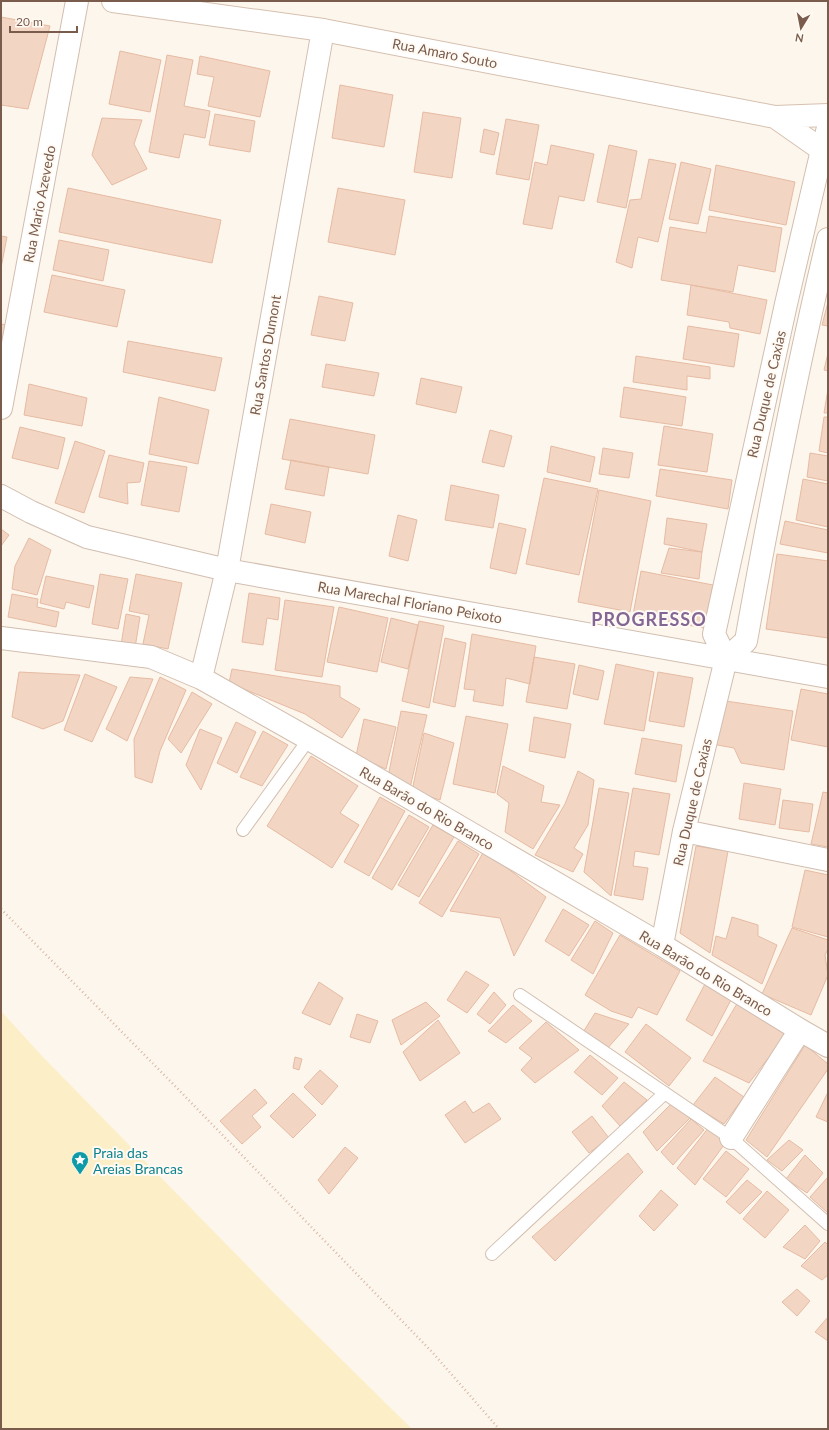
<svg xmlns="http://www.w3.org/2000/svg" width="829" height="1430" font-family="Lato,sans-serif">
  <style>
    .sand { fill: #fcefc7 }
    .building { fill: #f3d5c3; stroke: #e6bba3 }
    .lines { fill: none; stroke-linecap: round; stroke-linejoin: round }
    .lane-casing { stroke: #d1beb0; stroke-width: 14 }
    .street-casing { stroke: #d1beb0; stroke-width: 24 }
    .secondary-casing { stroke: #d6c0b0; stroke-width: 24 }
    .path { stroke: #d9b8a5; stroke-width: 2.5; stroke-dasharray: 1 3; stroke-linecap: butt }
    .lane { stroke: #fff; stroke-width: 12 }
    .street { stroke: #fff; stroke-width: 22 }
    .secondary { stroke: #fff; stroke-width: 22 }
    .labels { text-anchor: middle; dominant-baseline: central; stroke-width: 4; stroke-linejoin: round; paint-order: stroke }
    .street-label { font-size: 14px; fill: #7a5c4d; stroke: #fffaf3 }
    .culture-label { font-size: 14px; fill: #0d838f; stroke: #fffaf3; text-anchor: start }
    .district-label { font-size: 18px; font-weight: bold; letter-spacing: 1px; fill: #846695; stroke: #fffaf3 }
  </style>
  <rect width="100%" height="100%" fill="#fdf6ec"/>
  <path class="sand" d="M1,1011L42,1056L275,1294L412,1429H1Z"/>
  <path class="building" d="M1,17L50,26L28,109L1,105Z
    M120,51L161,60L150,112L109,104Z
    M167,55L193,60L184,106L210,111L205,138L184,134L179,158L149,152Z
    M200,56L270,71L260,117L208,106L214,77L197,74Z
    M340,85L393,95L384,147L332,138Z
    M423,112L461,118L452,178L414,172Z
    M215,114L255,121L250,152L209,145Z
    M102,118L142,120L134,144L147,169L112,185L92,155Z
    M506,119L539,125L529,180L496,174Z
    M484,129L499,133L494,155L480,152Z
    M551,145L594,154L584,201L559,196L552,229L523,224L535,162L547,165Z
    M609,145L637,151L626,208L597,202Z
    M649,159L676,164L658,242L638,237L632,268L616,262L630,200L641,199Z
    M681,162L711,169L698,224L669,219Z
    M716,165L795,182L786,225L709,210Z
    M68,188L221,220L212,263L59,232Z
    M338,188L405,200L395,255L328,242Z
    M709,216L782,228L775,272L738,265L733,292L661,280L670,227L706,233Z
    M1,236L7,237L1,268Z
    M59,240L109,250L103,281L53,270Z
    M52,275L125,290L117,327L44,312Z
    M691,285L767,300L760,334L730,328L729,322L687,315Z
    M319,296L353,303L345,341L311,335Z
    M828,302V326L822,325Z
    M1,324L7,325L1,351Z
    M688,326L739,334L734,367L683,359Z
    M128,341L222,358L215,391L123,372Z
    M828,353V371L824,370Z
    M636,356L710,367V379L687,376V390L633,382Z
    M326,364L379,373L374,396L322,387Z
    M421,378L462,387L456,413L416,404Z
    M29,384L87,398L82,426L24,415Z
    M624,387L686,397L682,426L620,417Z
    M828,389V413H824Z
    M159,397L209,410L198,464L149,454Z
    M824,417H828V453L819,451Z
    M290,419L375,435L368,474L282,459Z
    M664,426L713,434L707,472L658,465Z
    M20,427L65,438L58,469L12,458Z
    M490,430L512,436L504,467L482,462Z
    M75,441L105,451L84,513L55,503Z
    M551,446L595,457L590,482L547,472Z
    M603,448L633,453L629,478L599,474Z
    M810,453L828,456V481L807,477Z
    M109,455L144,463L140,482L127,483L128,504L99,497Z
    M291,460L329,467L324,496L285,489Z
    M149,461L187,467L179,512L141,505Z
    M660,469L732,480L728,509L656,496Z
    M544,478L598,489L579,575L526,564Z
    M803,479L828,484V527L796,520Z
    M451,485L499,495L493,528L445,520Z
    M599,490L651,501L630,612L578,602Z
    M271,504L311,512L305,543L265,534Z
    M398,515L417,520L408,561L389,556Z
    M667,518L707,524L702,552L664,544Z
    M785,521L828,530V553L780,544Z
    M499,523L526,529L516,574L490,568Z
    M1,529L9,535L1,546Z
    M29,538L51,550L37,595L12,589L15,566Z
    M669,548L702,552L699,579L661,573Z
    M777,554L828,561V638L766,629Z
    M641,571L713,585L704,628L633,615Z
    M100,574L128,579L118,629L92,624Z
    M136,574L182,583L168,649L143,644L149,615L129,611Z
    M46,576L94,586L89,608L66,602L64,609L40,603Z
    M249,593L280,598L278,620L267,618L263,645L242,642Z
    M12,594L38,599L37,607L59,612L56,627L8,617Z
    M285,600L334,607L322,677L275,670Z
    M339,607L388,618L377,672L327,662Z
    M126,614L140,617L135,648L121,645Z
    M391,618L418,625L408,669L381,662Z
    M419,621L444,626L429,708L402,701Z
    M472,634L536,646L530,684L506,678L503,706L473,701L475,690L464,689Z
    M445,638L466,643L455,707L433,702Z
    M534,657L575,664L567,709L526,702Z
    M616,664L654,672L644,731L604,724Z
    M579,665L604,671L598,700L573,694Z
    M232,669L340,686V697L360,709L342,738L305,714L229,683Z
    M19,672L80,675L63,721L43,729L12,717Z
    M658,672L693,678L684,727L649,721Z
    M85,674L117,687L92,742L64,730Z
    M130,677L153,679L127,741L106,729Z
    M160,677L186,690L160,751L152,783L135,777L134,739Z
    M801,689L828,694V747L791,740Z
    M192,692L212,704L181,753L168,739Z
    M719,700L793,711L784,770L741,763L734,748L712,744Z
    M401,711L427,715L410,788L389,772Z
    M466,716L508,724L495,793L453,784Z
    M534,717L571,724L565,758L529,751Z
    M364,719L396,727L386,769L356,756Z
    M236,722L256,732L237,773L217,763Z
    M200,729L222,738L201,790L186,765Z
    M263,731L288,745L262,786L240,777Z
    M424,733L454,743L440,800L412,791Z
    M642,738L682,745L676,782L635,774Z
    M311,756L358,786L340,813L359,825L332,868L267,826Z
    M503,766L544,786L541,802L560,805L533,849L505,832L509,803L497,794Z
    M578,771L594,780L588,825L574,848L583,854L573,872L535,855L565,804Z
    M744,783L781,789L775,825L739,819Z
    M599,788L629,793L611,896L584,872Z
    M633,788L670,794L659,855L635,851L633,866L648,868L643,900L614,895Z
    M823,792L828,793V847L811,844Z
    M380,797L405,811L369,876L344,862Z
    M783,800L813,804L809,832L779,828Z
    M409,815L429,827L392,890L372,878Z
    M433,825L454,837L419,897L398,885Z
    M458,841L479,854L442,917L419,903Z
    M696,846L728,851L710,953L680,933Z
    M484,851L546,897L514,956L500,918L450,911Z
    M805,870L828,875V937L792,927Z
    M563,909L589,925L569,956L545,941Z
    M732,917L758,925V936L777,945L762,984L712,955L716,936L726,939Z
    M595,921L613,933L593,974L571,960Z
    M792,928L828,940V949L825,955L828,975L811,1015L762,994Z
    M620,935L680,971L657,1015L638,1007L632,1018L611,1011L585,995Z
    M466,971L489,985L467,1013L447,1000Z
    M319,982L343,998L330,1025L302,1013Z
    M705,984L732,998L712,1036L686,1020Z
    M494,992L506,1005L490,1024L477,1014Z
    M426,1002L440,1016L401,1045L392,1020Z
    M738,1002L786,1035L749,1083L703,1061Z
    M513,1005L532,1021L506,1043L488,1031Z
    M595,1013L629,1024L606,1050L582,1034Z
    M357,1014L378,1021L370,1043L350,1037Z
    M438,1020L460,1053L420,1081L403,1052Z
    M546,1022L579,1050L535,1083L521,1070L532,1058L519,1048Z
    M646,1024L691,1058L669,1086L625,1052Z
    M805,1045L828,1064V1069L767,1157L746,1140Z
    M590,1055L618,1078L602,1095L574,1072Z
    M295,1057L302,1059L299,1070L293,1068Z
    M320,1070L338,1086L322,1105L304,1087Z
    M715,1077L744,1097L724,1124L693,1105Z
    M624,1082L647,1100L620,1126L602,1106Z
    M255,1089L267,1103L252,1116L261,1127L242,1144L220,1121Z
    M828,1092V1122L816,1117Z
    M293,1093L316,1115L293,1138L270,1116Z
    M465,1101L473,1113L489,1103L501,1119L465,1143L445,1115Z
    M673,1102L690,1118L657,1151L643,1132Z
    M592,1116L609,1138L589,1153L572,1132Z
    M691,1119L704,1130L673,1165L661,1152Z
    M709,1127L726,1142L695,1185L677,1168Z
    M789,1140L803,1150L782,1171L767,1160Z
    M345,1147L358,1158L329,1194L318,1180Z
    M726,1151L749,1169L726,1197L703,1179Z
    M628,1153L643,1172L555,1261L532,1237Z
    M805,1155L823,1173L807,1193L786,1179Z
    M828,1177V1213L810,1197Z
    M747,1180L762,1192L740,1214L726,1202Z
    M661,1190L678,1205L654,1231L639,1216Z
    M767,1191L789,1210L765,1238L743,1219Z
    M805,1225L820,1241L805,1259L783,1247Z
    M825,1242L828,1245V1275L822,1280L801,1266Z
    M797,1289L810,1301L797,1316L782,1302Z
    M828,1317V1341L815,1332Z"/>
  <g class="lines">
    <defs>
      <path id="lane" d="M243,830L309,739
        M520,995L731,1138L828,1224
        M492,1254L665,1093"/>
      <path id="street" d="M1,408L77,1
        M1,496L31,512L87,537L227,570L828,677
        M1,638L151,657L201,678L309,739L662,945L800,1030L828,1046
        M726,659L714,634L786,304L822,150L828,128
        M201,678L227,570L323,30
        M684,831L828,860
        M662,945L684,831L726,659L746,641C770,507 796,372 828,239
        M731,1138L800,1030"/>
      <path id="secondary" d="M113,1L323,30L775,117L828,115
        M775,117L822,150L828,152"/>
    </defs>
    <use href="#lane" class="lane-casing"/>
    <use href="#street" class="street-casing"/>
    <use href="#secondary" class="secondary-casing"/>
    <path class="path" d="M1,909L177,1088L433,1353L499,1429"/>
    <use href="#lane" class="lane"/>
    <use href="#street" class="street"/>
    <use href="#secondary" class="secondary"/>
  </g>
  <defs>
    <symbol id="sight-pin" viewBox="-11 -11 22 30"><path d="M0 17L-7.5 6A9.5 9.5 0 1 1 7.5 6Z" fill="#0f9aa8" stroke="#fffaf3"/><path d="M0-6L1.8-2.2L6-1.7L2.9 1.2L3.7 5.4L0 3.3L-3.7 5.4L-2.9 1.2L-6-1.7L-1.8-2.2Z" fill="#fff"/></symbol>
  </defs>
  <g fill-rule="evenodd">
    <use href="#sight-pin" x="70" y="1150" width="20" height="27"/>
  </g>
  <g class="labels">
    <g class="street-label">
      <text transform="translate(445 53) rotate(11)">Rua Amaro Souto</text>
      <text transform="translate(39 204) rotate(-79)">Rua Mario Azevedo</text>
      <text transform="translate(265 355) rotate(-80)">Rua Santos Dumont</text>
      <text transform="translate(766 394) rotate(-77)">Rua Duque de Caxias</text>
      <text transform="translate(410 602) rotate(10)">Rua Marechal Floriano Peixoto</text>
      <text transform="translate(692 802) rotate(-77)">Rua Duque de Caxias</text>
      <text transform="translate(427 808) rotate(30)">Rua Barão do Rio Branco</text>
      <text transform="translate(706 973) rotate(31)">Rua Barão do Rio Branco</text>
    </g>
    <g class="culture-label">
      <text x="93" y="1152">Praia das<tspan x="93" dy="16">Areias Brancas</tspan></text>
    </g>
    <g class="district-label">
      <text x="649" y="619">PROGRESSO</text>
    </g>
  </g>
  <rect width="829" height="1430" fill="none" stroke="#7a5c4d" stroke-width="4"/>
  <g transform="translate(801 28) rotate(190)" stroke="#fffaf3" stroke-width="3" paint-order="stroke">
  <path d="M0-3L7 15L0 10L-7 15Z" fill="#7a5c4d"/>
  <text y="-6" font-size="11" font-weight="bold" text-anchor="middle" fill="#7a5c4d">N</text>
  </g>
  <path d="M10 26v6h67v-6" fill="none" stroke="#7a5c4d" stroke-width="2"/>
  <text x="16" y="26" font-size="12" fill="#7a5c4d" stroke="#fffaf3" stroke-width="3" paint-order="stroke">20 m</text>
</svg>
